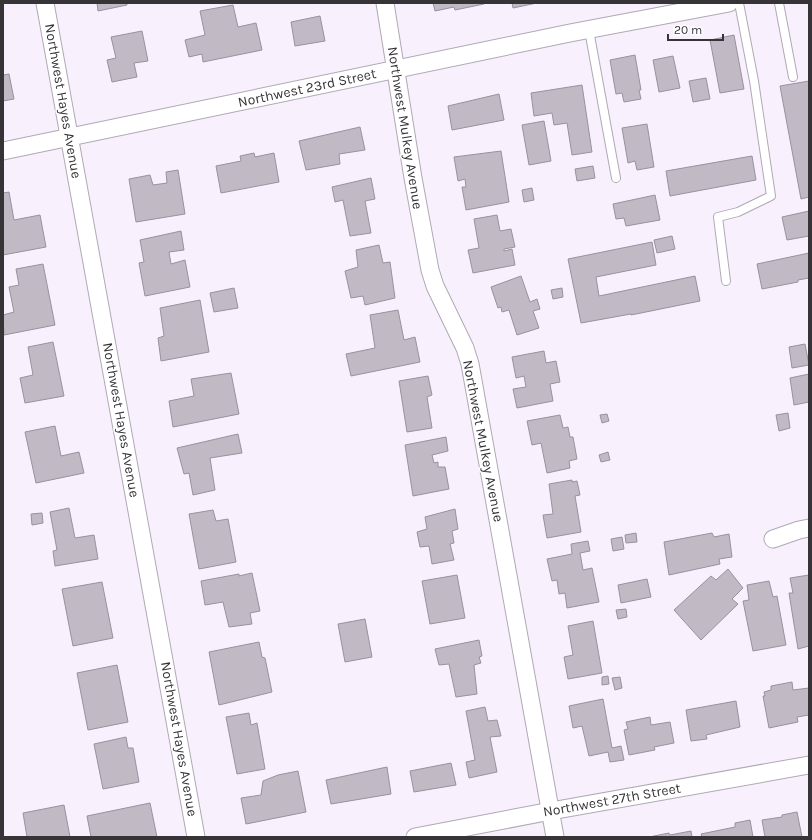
<svg xmlns="http://www.w3.org/2000/svg" width="812" height="840" font-family="Karla,sans-serif">
  <style>
    .building { fill: #c1bac5; stroke: #99929e }
    .lines { fill: none; stroke-linecap: round; stroke-linejoin: round }
    .lane-casing { stroke: #b0a9b5; stroke-width: 10 }
    .street-casing { stroke: #b0a9b5; stroke-width: 19 }
    .lane { stroke: #fff; stroke-width: 8 }
    .street { stroke: #fff; stroke-width: 17 }
    .labels { text-anchor: middle; dominant-baseline: central; stroke-width: 3; stroke-linejoin: round; paint-order: stroke }
    .street-label { font-size: 14px; fill: #373438; stroke: #fff }
  </style>
  <rect width="100%" height="100%" fill="#f8f0fd"/>
  <path class="building" d="M97,3H127V5L98,11Z
    M433,3H483L484,4L455,10L454,7L435,11Z
    M512,3H537L513,8Z
    M233,5L238,27L256,23L262,50L203,62L202,54L189,57L185,40L205,35L200,11Z
    M320,16L325,41L295,46L291,22Z
    M142,31L148,61L134,63L137,77L112,82L107,60L116,58L111,37Z
    M734,35L744,89L720,93L710,40Z
    M635,55L641,90H639L641,99L624,102L622,93L616,94L610,60Z
    M673,56L680,88L659,92L653,60Z
    M9,74L14,99L3,101V75Z
    M706,78L710,99L693,102L689,81Z
    M809,81V197L801,199L780,86Z
    M582,85L592,152L572,155L567,123L554,125L552,113L534,116L531,93Z
    M499,94L504,120L452,130L448,106Z
    M544,121L551,161L529,165L522,125Z
    M647,124L654,167L637,170L635,161L628,163L622,128Z
    M360,127L365,150L339,154L340,164L306,170L299,141Z
    M501,151L509,202L466,210L462,187H466L465,179L458,181L454,157Z
    M254,153L255,157L274,153L279,182L221,193L216,166L241,161L240,156Z
    M752,156L756,180L670,196L666,171Z
    M593,166L595,178L577,181L575,169Z
    M178,170L185,214L136,222L129,179L150,175L153,185L167,183L166,172Z
    M371,178L375,199L365,201L371,233L350,236L343,200L335,202L332,187Z
    M532,188L534,200L524,202L522,190Z
    M9,192L14,220L40,215L46,247L3,255V193Z
    M655,195L660,220L626,226L624,218L616,219L613,204Z
    M809,211V236L787,240L782,217Z
    M497,215L500,231L511,229L515,247L504,249V251L512,249L515,265L473,273L468,250L479,248L474,219Z
    M181,231L184,250L169,252L171,264L185,260L190,287L145,296L139,263L144,262L140,240Z
    M672,236L675,249L657,253L654,240Z
    M652,242L656,265L596,277L599,296L695,276L700,301L631,315V314L581,323L568,259Z
    M379,245L383,263L390,262L395,298L365,305L363,296L351,298L345,271L358,267L356,250Z
    M809,253V278L798,280V282L762,289L757,264Z
    M43,264L55,325L4,335L3,315L14,312L9,287L19,285L16,269Z
    M521,276L530,302L537,299L540,309L533,311L539,328L517,335L509,310L502,312L501,307L498,308L491,287Z
    M234,288L238,308L214,312L210,293Z
    M562,288L563,297L553,299L551,290Z
    M200,300L209,352L161,361L158,338L164,336L160,308Z
    M398,310L404,340L415,337L420,362L351,376L346,354L375,348L370,315Z
    M53,342L64,396L25,403L20,378L33,375L28,347Z
    M805,344L809,365L792,368L789,347Z
    M544,351L546,363L556,361L560,382L550,384L553,401L517,408L513,389L526,387L524,376L516,378L512,357Z
    M231,373L239,414L173,427L169,401L194,396L191,379Z
    M809,374V402L794,405L790,378Z
    M428,376L432,395L427,397L432,428L407,432L399,381Z
    M788,413L790,428L779,431L776,415Z
    M607,414L609,421L602,423L600,415Z
    M560,415L563,428L568,427L570,437H573L577,459L569,461L570,468L547,473L541,443L532,445L527,421Z
    M55,426L61,456L79,452L84,473L36,483L25,432Z
    M238,434L242,453L210,458L215,490L193,495L189,473L184,474L177,448Z
    M446,437L448,451L432,455L434,463L438,462V467H445L449,489L413,496L405,445Z
    M608,452L610,460L601,462L599,455Z
    M572,480V482L577,481L580,495L575,496L581,532L547,538L543,515L553,514L549,484Z
    M69,508L75,538L94,535L98,559L55,566L53,551L57,550L50,512Z
    M455,509L458,529L452,531L454,543L450,544L454,560L432,564L429,546L420,547L417,532L427,529L425,517Z
    M213,510L216,521L228,519L236,562L199,569L189,514Z
    M42,513L43,523L32,525L31,514Z
    M636,533L637,542L626,543L625,535Z
    M712,533L714,537L729,534L732,557L719,559L720,564L669,575L664,542Z
    M622,537L624,549L613,551L611,539Z
    M588,541L590,551L580,553L583,570L592,568L599,602L567,608L565,593L559,594L557,580L552,581L547,559L572,554L571,544Z
    M728,569L743,588L732,599L738,604L701,640L674,610L711,576L716,580Z
    M252,573L260,611L250,613L252,624L229,627L223,602L205,605L201,581L239,574V576Z
    M457,575L465,618L430,624L422,581Z
    M809,575V646L798,649L789,593H793L790,578Z
    M647,579L651,597L621,603L618,585Z
    M769,581L773,597L777,596L786,645L753,651L743,601L749,600L747,585Z
    M102,582L113,638L73,646L62,589Z
    M626,609L627,617L618,619L616,610Z
    M365,619L372,657L345,662L338,624Z
    M593,621L602,673L568,679L564,657L573,655L568,626Z
    M479,640L482,656L479,657L481,663L474,665L477,694L456,697L449,664L439,665L435,649Z
    M259,642L262,657L265,658L272,692L219,705L209,652Z
    M117,665L128,722L88,730L77,673Z
    M608,676L609,684L602,685V677Z
    M620,677L622,688L615,690L612,678Z
    M792,682L793,690L809,688V715L797,717L798,722L769,728L763,696H765L764,692L771,690V686Z
    M603,699L612,748L621,746L624,760L610,762L608,752L589,756L582,726L573,728L569,706Z
    M736,701L740,727L706,735L707,739L691,741L686,710Z
    M485,707L488,721L497,720L501,736L490,737L497,772L469,778L466,762L475,760L466,711Z
    M249,713L251,725L257,723L265,769L237,774L226,717Z
    M650,717L651,725L670,722L674,743L654,747L655,750L629,755L624,730L628,729L626,722Z
    M126,737L128,748H133L139,782L103,789L94,744Z
    M451,763L456,785L414,792L410,771Z
    M387,767L391,794L331,804L326,780Z
    M298,771L306,812L246,824L241,798L261,795L263,781L278,775Z
    M150,803L157,837H91L87,816Z
    M64,805L70,837H25H27L23,813Z
    M797,812L802,837H765L762,820L782,817V815Z
    M750,820L753,837H702L701,834L735,827V823Z
    M691,831L692,837H649L669,833L670,835Z"/>
  <g class="lines">
    <defs>
      <path id="lane" d="M779,3L793,77
        M589,30L616,178
        M726,281L718,217L738,212L771,196L754,81L739,3"/>
      <path id="street" d="M45,3L196,837
        M385,3L413,178L430,270L435,286L465,348L470,364L555,837
        M3,151L570,33L729,3
        M773,539L799,530L809,528
        M415,837L551,811L809,765"/>
    </defs>
    <use href="#lane" class="lane-casing"/>
    <use href="#street" class="street-casing"/>
    <use href="#lane" class="lane"/>
    <use href="#street" class="street"/>
  </g>
  <g class="labels">
    <g class="street-label">
      <text transform="translate(307 88) rotate(-12)">Northwest 23rd Street</text>
      <text transform="translate(63 101) rotate(80)">Northwest Hayes Avenue</text>
      <text transform="translate(405 128) rotate(81)">Northwest Mulkey Avenue</text>
      <text transform="translate(121 420) rotate(80)">Northwest Hayes Avenue</text>
      <text transform="translate(483 441) rotate(79)">Northwest Mulkey Avenue</text>
      <text transform="translate(179 739) rotate(80)">Northwest Hayes Avenue</text>
      <text transform="translate(612 800) rotate(-10)">Northwest 27th Street</text>
    </g>
  </g>
  <rect width="812" height="840" fill="none" stroke="#373438" stroke-width="8"/>
  <path d="M668 34v6h55v-6" fill="none" stroke="#373438" stroke-width="2"/>
  <text x="674" y="34" font-size="12" fill="#373438" stroke="#ffffff" stroke-width="3" paint-order="stroke">20 m</text>
</svg>
